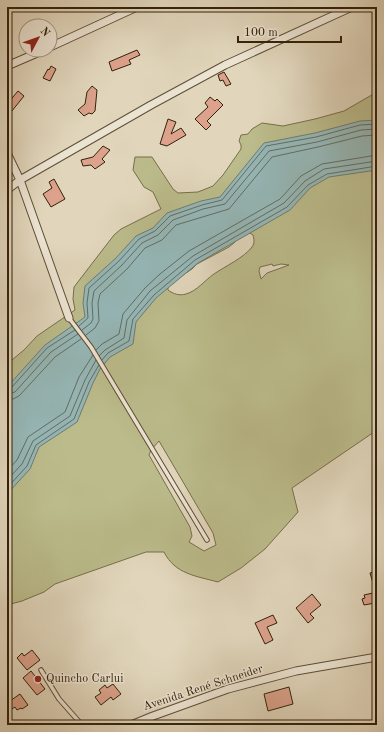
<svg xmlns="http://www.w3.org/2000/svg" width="384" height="732" font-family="'Old Standard TT',serif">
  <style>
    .green { fill: #bbbb8b; stroke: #776e4a; fill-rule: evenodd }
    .water { fill: #95b7b7; stroke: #6e7b72 }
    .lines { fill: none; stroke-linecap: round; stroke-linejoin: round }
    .shore { stroke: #646c60; stroke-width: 1 }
    .building { fill: #dca28c; stroke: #33210a }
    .lane-casing { stroke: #5e4e36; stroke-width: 5.5 }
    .street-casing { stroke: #5e4e36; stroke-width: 9 }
    .lane { stroke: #ece4d3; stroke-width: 3.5 }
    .street { stroke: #ece4d3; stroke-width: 7 }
    .poi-dot { fill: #8f2418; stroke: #ece4d3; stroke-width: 1.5 }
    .labels { text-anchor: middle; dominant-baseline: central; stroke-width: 3; stroke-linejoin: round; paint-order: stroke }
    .poi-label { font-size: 12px; fill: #33210a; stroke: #ece4d3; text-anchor: start }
    .street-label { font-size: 12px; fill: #33210a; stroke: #ece4d3 }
  </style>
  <rect width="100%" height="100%" fill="#e1d6bc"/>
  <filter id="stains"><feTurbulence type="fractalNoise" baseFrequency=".005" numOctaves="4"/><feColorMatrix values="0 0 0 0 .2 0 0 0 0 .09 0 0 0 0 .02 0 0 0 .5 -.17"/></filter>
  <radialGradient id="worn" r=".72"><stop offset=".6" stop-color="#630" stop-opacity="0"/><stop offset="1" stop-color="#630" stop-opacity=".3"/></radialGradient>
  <path class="green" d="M377,92V430L292,488L298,512L265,549L241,568L218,582C196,576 175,574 164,552H146L55,584L44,592L22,601L7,605V364L24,350L37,336L75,310L73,299L74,287L114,235L121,229L161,209L153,192L144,187L133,170L135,157H152L173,189L178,193L198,192L213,186L223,175L241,149V145L239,141L241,135L248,134L252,129L262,123L283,126L315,119L344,111ZM250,233L253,235C254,239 255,243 252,247C245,257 224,267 214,274C205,280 197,291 186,294C180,296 173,294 168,290V285L192,269L197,264L229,247L235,242L240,235ZM272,264L273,266L281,264L289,265L267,273L261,279L259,271L260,267ZM159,441L213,533L216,545L204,551L189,542L192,536L190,527L149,455L151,450Z"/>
  <path class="water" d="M377,120V170L329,177L310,188L290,210L198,263L156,298L136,322L133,344L110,357L100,369L93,383L77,422L39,447L30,469L7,494V387L45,345L85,317L83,303L85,286L116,258L136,236L153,228L167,213L201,201L220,197L264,143L315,133L360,121Z"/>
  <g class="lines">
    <path class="shore" d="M79,326L88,318L87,303L89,288L119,261L139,239L155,231L170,216L202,205L222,200L266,146L316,137L360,125L377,124
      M82,330L91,323L93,319L92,303L94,291L122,265L142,243L158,235L173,220L203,209L225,204L269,151L317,142L361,130L377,129
      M86,335L95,328L99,321L98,303L100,294L127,269L145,248L162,240L176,225L229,209L272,157L318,147L362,136L377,135
      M96,350L102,344L119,334L123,314L145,288L160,274L189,251L280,199L301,176L322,164L377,155
      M99,356L105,350L124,338L127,320L130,316L150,291L193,256L284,203L305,181L324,169L377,161
      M102,360L108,353L129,341L133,319L154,295L195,260L287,207L308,185L327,174L377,166
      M7,389L12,387L47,348L75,330
      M7,394L15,392L51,352L78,334
      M7,400L13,399L19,396L55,357L81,339
      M7,471L17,460L28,437L65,412L79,377L93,355
      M7,480L22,464L33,441L70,416L85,380L96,360
      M7,488L27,466L36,445L74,419L89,382L99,365"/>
  </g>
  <path class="building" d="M137,50L140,55L129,60L131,64L112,71L109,62Z
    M51,66L56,69L50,81L43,78L48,69L49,70Z
    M224,72L231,84L226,86L223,80L220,81L218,75Z
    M92,86L97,90L95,111L92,114L89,113L84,116L78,110L85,104L87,92Z
    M18,91L24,96L7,117V104Z
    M210,97L215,101L217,99L223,105L207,121L211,125L206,130L195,119L208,107L205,103Z
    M168,119L176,122L171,134L181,128L186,135L167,146L160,144Z
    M103,146L110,150L102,159L105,162L95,169L91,165L83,166L81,160L93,157Z
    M54,179L65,199L51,207L43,194L52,188L49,182Z
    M377,571V592L376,593L370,573Z
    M373,593L375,603L364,605L362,599L365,598L364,595Z
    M312,594L321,605L310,614L314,618L308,623L296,608Z
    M273,615L277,623L267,627L273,640L265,644L255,623Z
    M32,650L40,660L27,670L17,658L22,653L24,656Z
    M31,671L45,689L37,695L23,678Z
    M113,684L121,694L113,700L111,697L101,705L95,697L101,693L99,690L105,685L107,688Z
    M289,687L293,704L268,711L264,694Z
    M20,694L28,705L22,709L21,708L17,710L15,707L7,712V703Z"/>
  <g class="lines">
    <defs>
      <path id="lane" d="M69,318L91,347L207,540
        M41,670L59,699L82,725"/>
      <path id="street" d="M50,47L137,7
        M7,66L44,50
        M7,153L20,180L69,318
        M7,190L20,180L151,105L225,65L352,7
        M131,725L153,716L228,689L296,671L377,657"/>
    </defs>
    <use href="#lane" class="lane-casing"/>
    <use href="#street" class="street-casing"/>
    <use href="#lane" class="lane"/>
    <use href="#street" class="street"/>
  </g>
  <circle class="poi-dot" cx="38" cy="679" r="4"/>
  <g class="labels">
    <g class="poi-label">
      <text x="46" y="679">Quincho Carlui</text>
    </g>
    <g class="street-label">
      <text transform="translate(203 688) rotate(-18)">Avenida René Schneider</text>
    </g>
  </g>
  <rect width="384" height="732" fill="none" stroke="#e1d6bc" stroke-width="24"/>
  <rect x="8" y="8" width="368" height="716" fill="none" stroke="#33210a" stroke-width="2"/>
  <rect x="12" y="12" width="360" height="708" fill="none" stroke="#33210a"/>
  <g transform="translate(38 38) rotate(49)"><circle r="19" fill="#ece4d3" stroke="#a29683"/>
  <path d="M0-3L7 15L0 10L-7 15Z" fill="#8f2418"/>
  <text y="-6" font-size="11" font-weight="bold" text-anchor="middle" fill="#33210a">N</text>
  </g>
  <path d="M238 36v6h103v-6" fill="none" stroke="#33210a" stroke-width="2"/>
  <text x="244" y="36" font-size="12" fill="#33210a" stroke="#ece4d3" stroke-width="3" paint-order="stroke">100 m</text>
  <rect width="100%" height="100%" filter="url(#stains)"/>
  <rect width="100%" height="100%" fill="url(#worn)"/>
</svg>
